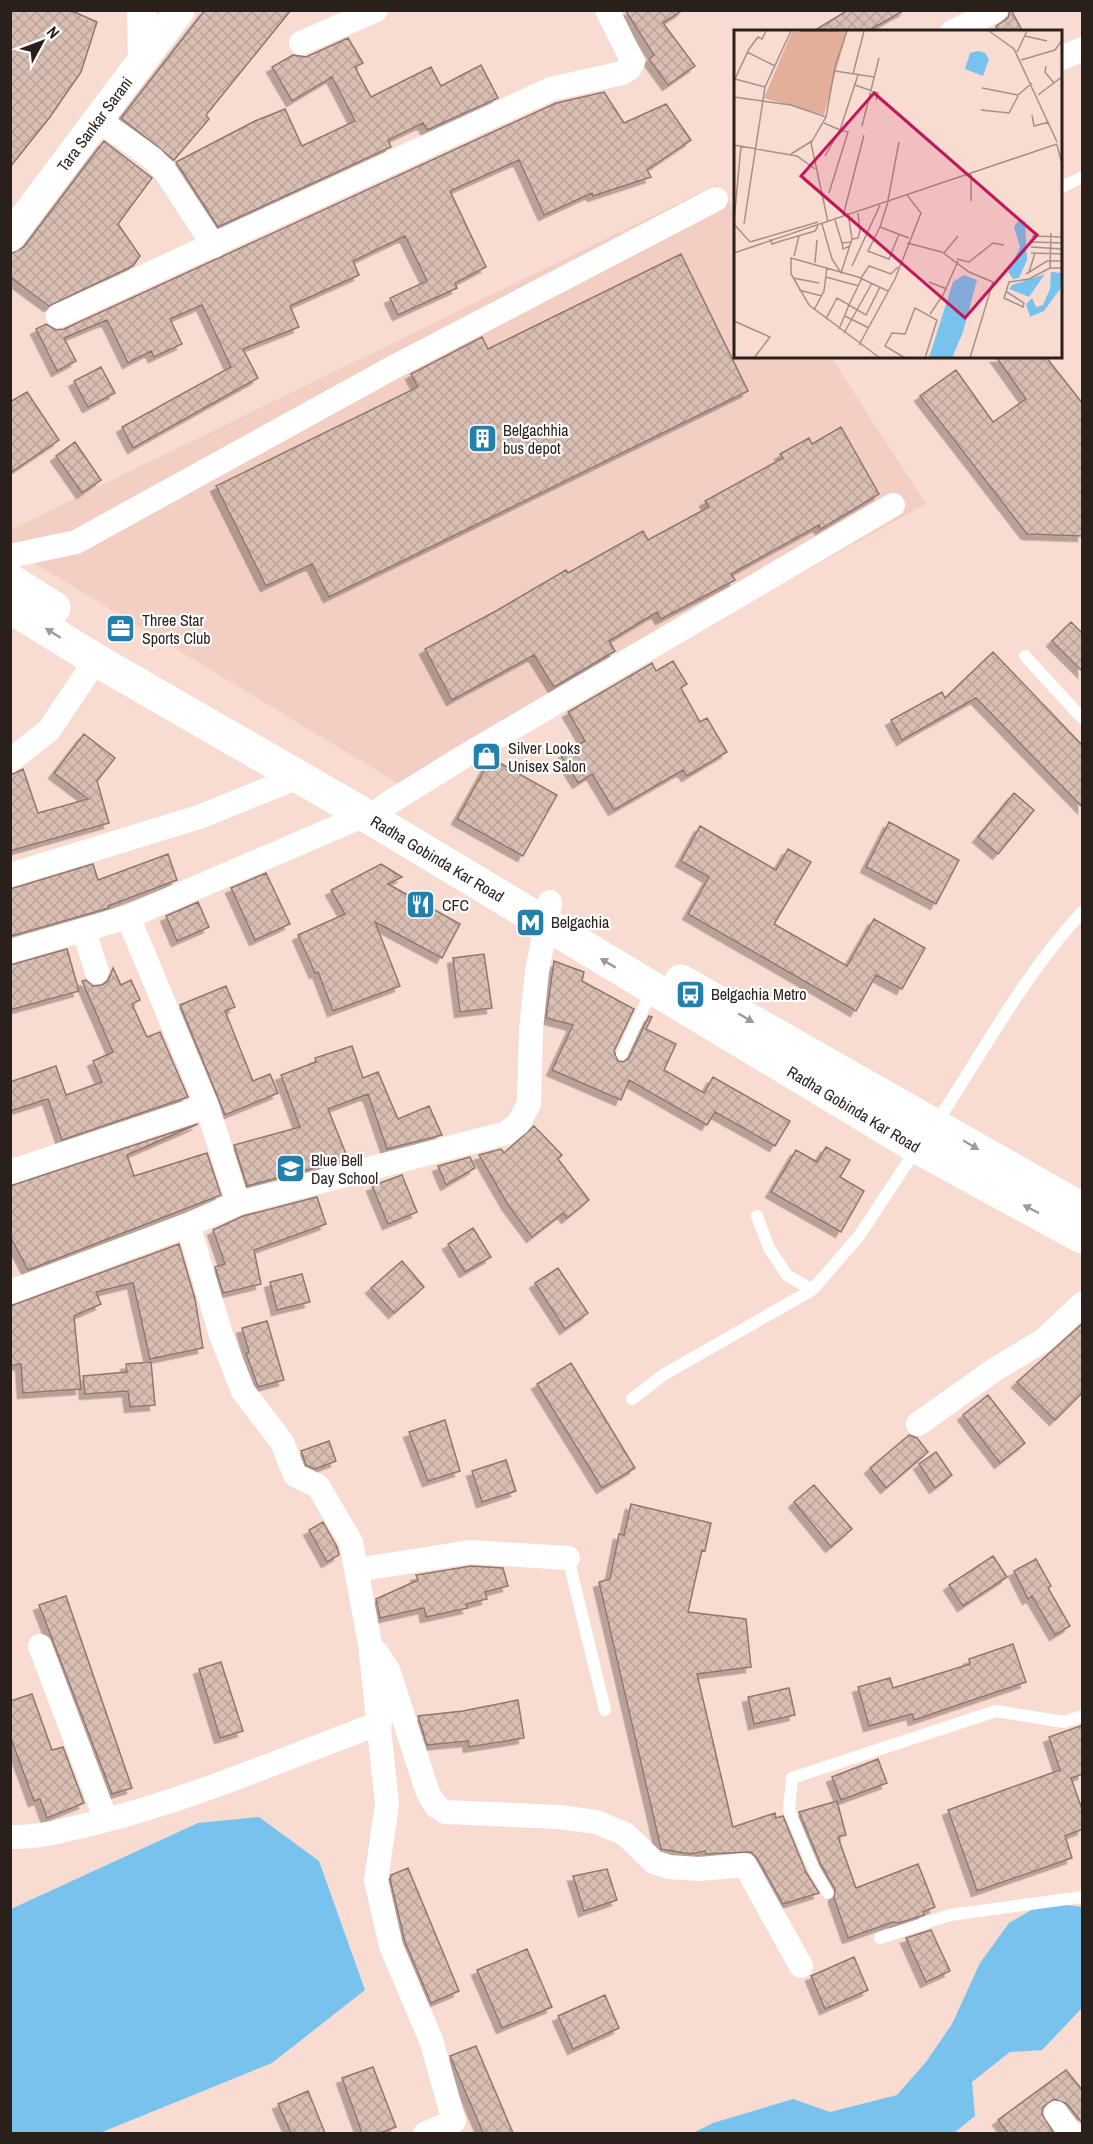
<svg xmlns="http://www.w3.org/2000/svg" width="1093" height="2144" font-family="'Archivo Narrow',sans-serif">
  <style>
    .built { fill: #f3cec2 }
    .water { fill: #78c3ee }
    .building { fill: url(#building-cross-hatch); stroke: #91776e; stroke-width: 1.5; filter: url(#shadow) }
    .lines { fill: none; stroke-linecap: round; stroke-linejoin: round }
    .service { stroke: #fff; stroke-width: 12 }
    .minor { stroke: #fff; stroke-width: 24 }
    .tertiary { stroke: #fff; stroke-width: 30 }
    .primary { stroke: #fff; stroke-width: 33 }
    .oneway { fill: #9f9a98 }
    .labels { text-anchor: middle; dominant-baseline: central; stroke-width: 4.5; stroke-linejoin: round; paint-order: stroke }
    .street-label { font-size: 16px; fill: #291f1b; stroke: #fff }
    .poi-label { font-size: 16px; fill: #291f1b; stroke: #fff; text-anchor: start }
    .inset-road { fill: none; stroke: #a69088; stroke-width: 1.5 }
    .view { fill: #c2185b; fill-opacity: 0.15; stroke: #c2185b; stroke-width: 3 }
    .inset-edge { fill: none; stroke: #291f1b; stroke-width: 3 }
  </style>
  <defs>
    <pattern id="building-cross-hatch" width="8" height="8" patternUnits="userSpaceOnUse" patternTransform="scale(1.5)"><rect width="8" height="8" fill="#d9beb3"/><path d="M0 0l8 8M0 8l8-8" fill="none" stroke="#baa399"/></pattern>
    <filter id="shadow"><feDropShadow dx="-5.5" dy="5.5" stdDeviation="0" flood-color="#0004"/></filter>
  </defs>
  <rect width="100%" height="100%" fill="#f9dcd1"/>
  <path class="built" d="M718,184L736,212V357H831L926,504L409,790L11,549L10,530Z"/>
  <path class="water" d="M259,1817L319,1861L365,1990L272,2063L100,2133H11V1909L198,1823Z
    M1045,1902L1082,1907V2008L1042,2050L1010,2052L972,2082L975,2116L954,2133L691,2134L713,2123L793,2099L830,2112L897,2095L926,2062L952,2024L980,1963L1009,1923Z"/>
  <path class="building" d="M10,10H70L97,22L81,72L50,117L10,167Z
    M205,10H291L206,115L209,119L174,160L121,118Z
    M625,10H683L663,23L695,66L668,85L649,59L654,55Z
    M848,10H905L866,32H812Z
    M1010,10H1011L1023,32H999L996,26L1008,18Z
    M348,38L363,63L355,67L371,97L431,67L441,86L481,65L498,98L427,130L423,123L388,140L391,147L218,227L176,162L255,121L285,109L302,146L355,121L332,77L292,101L272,67L293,55L306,57Z
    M604,92L624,123L666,104L691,140L647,170L651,177L593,196L592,193L544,215L519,160L450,191L486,267L455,283L457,288L398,315L390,298L427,281L405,236L353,261L359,275L290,306L299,327L243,349L258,378L133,448L122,427L231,367L202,305L170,319L182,344L154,357L151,351L128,363L107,320L64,338L76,361L57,371L36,329L46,324L56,330L64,329L556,103Z
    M104,141L152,178L118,224L140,256L133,266L49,306L10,277V254L24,247Z
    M681,254L748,391L329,597L312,564L266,586L216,486L418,387L411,374L482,337L488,349Z
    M996,357H1046L1083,404V536L1027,534L920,396L956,370L993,422L1026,399Z
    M101,367L115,393L88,407L74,381Z
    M27,392L59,440L10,473V402Z
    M841,427L879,494L821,529L819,525L731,574L735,580L661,619L657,612L609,641L615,651L554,687L534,655L452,700L425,649L496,611L566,570L568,573L643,531L648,540L709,507L705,501L783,458L780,454L809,438L812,444Z
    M75,442L101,480L82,493L56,456Z
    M1071,622L1083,634V672L1052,641Z
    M993,652L1083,746V808L976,698L902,740L891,720L942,692L945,698Z
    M673,661L687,684L681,688L700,722L707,718L727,752L687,776L683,770L614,810L592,774L578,783L561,755L585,741L568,712L652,663L656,671Z
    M84,734L115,758L97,781L109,823L10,851V775L23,769L38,813L88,799L54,773Z
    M491,758L557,795L523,856L457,819Z
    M1014,793L1034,810L998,854L978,837Z
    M889,822L959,860L936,904L866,867Z
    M700,826L776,870L788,849L811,862L774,924L847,966L874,919L925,948L902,989L876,975L856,1011L688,914L709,877L681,861Z
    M168,854L177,880L108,906L109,908L11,936L10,889L93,864L98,880Z
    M381,864L402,877L388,884L460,924L442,958L375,922L400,986L333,1011L318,972L315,973L298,935L345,914L331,890Z
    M266,873L290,924L255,940L231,888Z
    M198,902L209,927L177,941L166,916Z
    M67,949L79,991L10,1010V965Z
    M484,954L492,1008L460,1012L453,958Z
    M554,961L584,972L582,981L634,1009L614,1051L618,1061L623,1062L629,1058L649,1016L652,1017L646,1029L676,1044L664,1070L704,1093L713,1077L790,1121L775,1146L715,1112L707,1125L629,1080L621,1100L552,1070L573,1025L546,1018Z
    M113,968L121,985L131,980L140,1000L132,1004L147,1037L160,1032L188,1097L62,1140L48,1099L10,1111V1082L56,1066L66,1095L102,1082L93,1061L113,1052L82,981L86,980L93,986L102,985L108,981Z
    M226,986L235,1007L225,1011L253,1081L270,1074L278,1093L225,1115L180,1005Z
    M352,1046L363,1078L378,1072L398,1119L429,1106L442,1135L387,1149L368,1094L328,1109L348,1159L247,1186L234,1145L300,1127L281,1075L316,1062L315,1058Z
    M198,1124L127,1155L134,1176L207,1153L221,1195L28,1270L10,1236V1186Z
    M534,1126L562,1155L558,1159L589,1200L567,1218L563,1213L532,1237L508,1205L479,1155L501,1149L504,1153Z
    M826,1147L850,1160L840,1177L864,1191L841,1232L771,1192L796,1150L817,1162Z
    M470,1157L475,1168L446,1185L438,1166Z
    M402,1175L417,1212L388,1224L372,1186Z
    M317,1197L326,1224L254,1250L261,1284L223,1293L215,1267L225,1264L213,1230L243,1216Z
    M473,1228L491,1257L465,1272L448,1244Z
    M179,1244L195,1299L203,1348L150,1359L133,1283L96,1292L101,1304L74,1316L81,1389L23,1393L21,1364L10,1366V1306Z
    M402,1261L424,1287L394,1313L371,1288Z
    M558,1268L588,1313L565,1329L535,1283Z
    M302,1274L310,1302L277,1310L270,1282Z
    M267,1321L284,1380L258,1387L246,1353L249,1352L242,1328Z
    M1083,1323V1392L1055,1420L1017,1382Z
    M151,1362L155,1405L130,1407L128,1391L85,1394L83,1376L127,1372L126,1364Z
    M571,1363L635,1468L602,1488L537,1384Z
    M988,1395L1025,1443L1000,1463L963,1415Z
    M445,1420L460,1471L428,1481L409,1432Z
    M909,1435L917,1438L928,1452L886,1488L870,1468Z
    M329,1441L336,1461L315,1469L306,1465L301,1451Z
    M936,1452L952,1475L935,1488L919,1464Z
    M506,1460L516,1491L482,1502L472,1471Z
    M814,1485L852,1529L831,1547L794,1502Z
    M631,1504L711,1523L705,1551L702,1550L688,1612L746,1619L751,1667L697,1674L733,1827L775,1813L776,1818L783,1816L806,1872L819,1893L783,1904L757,1858L751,1852L706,1854L705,1851L690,1854L661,1849L599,1582L610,1579L619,1534L624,1535Z
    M323,1522L337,1547L339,1555L327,1562L309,1530Z
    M993,1556L1007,1577L963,1606L949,1585Z
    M1036,1559L1051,1586L1048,1588L1070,1626L1055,1635L1032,1596L1028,1599L1014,1571Z
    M471,1566L503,1568L508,1586L485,1592L487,1599L466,1604L468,1608L426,1617L424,1608L380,1618L376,1599L418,1580L416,1575Z
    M66,1596L132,1788L112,1794L39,1605Z
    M1013,1644L1026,1682L914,1720L912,1714L869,1726L858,1687L890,1678L893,1688L970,1664L969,1659Z
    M221,1662L243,1731L220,1738L199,1669Z
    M789,1688L795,1715L754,1724L748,1697Z
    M32,1694L52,1750L63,1747L84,1803L47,1818L40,1799L34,1801L10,1736V1701Z
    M518,1700L524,1738L469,1747L468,1741L427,1745L418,1716L463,1711Z
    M1083,1725V1774L1071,1778L1083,1812V1829L1065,1836L1072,1858L977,1891L948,1810L1060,1770L1049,1737Z
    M878,1759L887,1783L841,1800L832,1777Z
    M837,1801L846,1835L838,1837L856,1888L918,1864L935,1907L923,1912L924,1915L899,1923L893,1922L848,1938L834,1898L835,1889L821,1865L799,1812Z
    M408,1868L459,1991L431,2003L405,1942L390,1879L391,1875Z
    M607,1869L617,1900L584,1911L573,1876Z
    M931,1930L950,1971L926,1982L906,1938Z
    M527,1949L552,2007L502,2028L477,1970Z
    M854,1957L868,1990L825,2009L811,1976Z
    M605,1995L619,2028L573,2049L558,2016Z
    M476,2046L513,2133H483L450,2056Z
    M373,2067L396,2127L380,2133H362L342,2078Z
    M1066,2070L1083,2091V2124L1067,2104L1054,2099L1043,2107L1042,2114L1054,2133H1008L998,2120Z
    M308,2091L325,2133H291L278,2104Z"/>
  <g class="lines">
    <path class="service" d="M1062,187L1082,177
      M1025,656L1082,718
      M622,1054L652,990
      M935,1125C983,1052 1023,976 1082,912
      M757,1216L769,1248L787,1275L812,1290
      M632,1399L663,1375L812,1290L859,1236L917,1148
      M568,1558L605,1710
      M828,1893L814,1869L789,1810L792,1778L996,1711L1064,1722L1082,1716
      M880,1938L950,1915L1082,1897"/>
    <path class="minor" d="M952,32L996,10
      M301,43L376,10
      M1062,58L1082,49
      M99,120L152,158L165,171L214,246
      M58,316L551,89L622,73L630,68L633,62L607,10
      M10,556L76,542L392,368L716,199
      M10,761L49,730L96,660
      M384,806L463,757L893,505
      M10,875L199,817L298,777
      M84,931L97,972
      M10,951L128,917
      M10,1172L207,1106
      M238,1203L207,1106L128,917L365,815
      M188,1225L221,1335L243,1391L282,1442L295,1475L318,1486L351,1542L370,1644L387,1804L376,1880L391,1946L431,2040L454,2121L425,2134
      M10,1292L188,1225L238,1203L506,1133L518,1124L529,1104L531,1029L537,972L550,902
      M918,1424L994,1370L1044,1340L1082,1304
      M356,1570L470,1552L568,1558
      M40,1646L106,1820
      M377,1653L388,1670L428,1793L436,1806L445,1812L559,1817L596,1822L625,1834L654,1862L669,1867L699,1869L745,1865L801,1966
      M10,1837C38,1838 64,1830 91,1824C190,1800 285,1758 380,1723
      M1056,2113L1072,2134"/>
    <g class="tertiary">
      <path d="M142,10L143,57"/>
      <path id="s1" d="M10,237L180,10"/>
    </g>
    <g class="primary">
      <path d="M10,580L54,608"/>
      <path id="s2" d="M10,607L96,660L365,815L917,1147L1082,1237"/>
      <path d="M681,981L1082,1209"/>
    </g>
  </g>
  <defs><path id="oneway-solid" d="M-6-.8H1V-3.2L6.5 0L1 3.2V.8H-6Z" transform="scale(1.5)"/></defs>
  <g class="oneway">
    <use href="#oneway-solid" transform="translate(53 633) rotate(-148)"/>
    <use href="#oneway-solid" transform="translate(608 963) rotate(-149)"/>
    <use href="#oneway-solid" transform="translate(746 1018) rotate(30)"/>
    <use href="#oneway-solid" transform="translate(971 1145) rotate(30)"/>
    <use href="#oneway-solid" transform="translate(1031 1209) rotate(-152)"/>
  </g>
  <defs>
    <symbol id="building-square" viewBox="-11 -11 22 22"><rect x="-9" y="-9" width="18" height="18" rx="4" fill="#2380ad" stroke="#fff"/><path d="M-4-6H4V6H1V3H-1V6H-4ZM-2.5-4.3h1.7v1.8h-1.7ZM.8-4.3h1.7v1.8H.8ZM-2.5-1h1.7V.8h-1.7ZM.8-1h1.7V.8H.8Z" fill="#fff"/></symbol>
    <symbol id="office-square" viewBox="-11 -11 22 22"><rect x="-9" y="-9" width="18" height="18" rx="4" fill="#2380ad" stroke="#fff"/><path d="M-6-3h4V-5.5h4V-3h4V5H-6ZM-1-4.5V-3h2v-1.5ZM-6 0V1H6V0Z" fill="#fff"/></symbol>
    <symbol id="shop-square" viewBox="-11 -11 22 22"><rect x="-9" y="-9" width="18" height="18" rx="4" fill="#2380ad" stroke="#fff"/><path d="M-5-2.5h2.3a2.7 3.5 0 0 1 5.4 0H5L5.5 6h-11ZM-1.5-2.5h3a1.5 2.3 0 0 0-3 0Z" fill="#fff"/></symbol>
    <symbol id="restaurant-square" viewBox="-11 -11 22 22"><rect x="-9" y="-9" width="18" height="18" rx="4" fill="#2380ad" stroke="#fff"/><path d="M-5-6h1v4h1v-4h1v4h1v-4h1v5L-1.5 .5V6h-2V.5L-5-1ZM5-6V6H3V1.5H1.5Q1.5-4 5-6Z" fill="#fff"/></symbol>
    <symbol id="metro-square" viewBox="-11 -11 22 22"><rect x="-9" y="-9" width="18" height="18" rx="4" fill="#2380ad" stroke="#fff"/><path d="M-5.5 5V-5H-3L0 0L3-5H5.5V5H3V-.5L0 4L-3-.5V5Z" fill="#fff"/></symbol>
    <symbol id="bus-square" viewBox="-11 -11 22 22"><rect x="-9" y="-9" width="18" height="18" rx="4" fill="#2380ad" stroke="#fff"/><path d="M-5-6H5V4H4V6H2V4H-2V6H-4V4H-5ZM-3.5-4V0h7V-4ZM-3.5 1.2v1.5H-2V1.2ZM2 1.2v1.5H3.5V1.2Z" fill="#fff"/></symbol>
    <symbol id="school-square" viewBox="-11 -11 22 22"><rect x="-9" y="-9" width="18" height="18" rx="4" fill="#2380ad" stroke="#fff"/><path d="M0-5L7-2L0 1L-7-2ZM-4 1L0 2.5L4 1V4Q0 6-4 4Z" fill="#fff"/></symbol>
  </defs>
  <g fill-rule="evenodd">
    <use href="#building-square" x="466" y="422" width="33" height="33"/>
    <use href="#office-square" x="104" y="612" width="33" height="33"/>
    <use href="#shop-square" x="470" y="740" width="33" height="33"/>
    <use href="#restaurant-square" x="404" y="888" width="33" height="33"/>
    <use href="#metro-square" x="514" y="906" width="33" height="33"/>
    <use href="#bus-square" x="674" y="978" width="33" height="33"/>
    <use href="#school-square" x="274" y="1152" width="33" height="33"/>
  </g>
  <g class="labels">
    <g class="street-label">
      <text stroke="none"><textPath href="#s1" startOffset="141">Tara Sankar Sarani</textPath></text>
      <text stroke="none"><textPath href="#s2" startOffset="496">Radha Gobinda Kar Road</textPath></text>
      <text stroke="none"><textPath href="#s2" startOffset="982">Radha Gobinda Kar Road</textPath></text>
    </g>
    <g class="poi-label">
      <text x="503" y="430">Belgachhia<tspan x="503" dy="18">bus depot</tspan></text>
      <text x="142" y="620">Three Star<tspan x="142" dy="18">Sports Club</tspan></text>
      <text x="508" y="748">Silver Looks<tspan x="508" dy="18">Unisex Salon</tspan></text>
      <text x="442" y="905">CFC</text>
      <text x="551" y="922">Belgachia</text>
      <text x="711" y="994">Belgachia Metro</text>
      <text x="311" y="1160">Blue Bell<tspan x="311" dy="18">Day School</tspan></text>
    </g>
  </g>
  <g transform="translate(734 30)">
    <rect width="328" height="328" fill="#f9dcd1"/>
    <path d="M113,1L90,85L30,68L58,2Z" fill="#e3ae9a"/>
    <path d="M244,21L251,23L255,29L249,46L231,39L236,23ZM285,190L291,191L293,230L285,248L279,249L274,242L286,217L280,197ZM317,242L328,243L326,259L310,281L296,287L292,274L298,268L302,277L309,275L316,259ZM311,244L295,267L275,259L278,255ZM230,245L243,250L229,302L218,328H195L219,252Z" fill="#78c3ee"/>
    <path class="inset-road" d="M66,1H104M255,1L280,19L323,112M291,6L313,11M13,22L41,36M283,22L293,1M287,30L321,20L329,9M312,36L311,42L320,53M101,41L140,47M119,44L130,1M1,49L15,19L24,7L28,9L32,1M1,49L31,57M121,55L144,63L142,70M248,58L284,65L298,53M304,65L329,46M0,67L57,75L92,87M247,80L275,83L284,66M298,85L300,96L315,92M90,93L106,100L124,45M128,96L145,28M0,115L63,126L81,139M323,115L329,138M57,124L78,111M91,126L106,100L114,102L95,163M237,144V171M154,170L165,112M154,172L146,197L175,208M109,186L130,105M101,190L108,213M0,191L7,116M94,192L77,113L92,87L101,37L113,1M0,194L16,212L84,192M10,194L31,57L57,1M88,194L98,229L107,243L118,209L114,183M146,197L134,221L152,228L155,229L165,204M298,206L329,207M36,209L38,214L47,211L81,201L84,196M118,209L124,208L126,201L124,183M298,212L329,213M173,213L208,222L235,242L259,252L236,328M116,216L109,219L108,213L117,212M297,217L329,219M0,223L323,114M210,223L224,206M297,223L329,224M60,226L65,206M223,229L235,232L259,213L270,215M81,233L83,210M118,236L146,175M316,238L317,203M295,242L301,223M292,244L313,231H329M92,247L125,256M59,248L85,253M127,248L135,236L157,244L164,237M195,252L213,259M65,260L88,266M273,262L290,273L289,277L270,268L275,252L295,249L316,238H329M80,280L90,261L93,237M196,284L209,265L224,231M111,286L135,298M92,289L103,268L115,275L128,248M0,291L36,307L20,328M105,299L115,275L132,285L146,257M110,303L138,253M125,315L161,249L187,183L173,165M146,328L75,275L57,244V228L124,247L154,261M171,328L151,316L158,303L171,304L181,278L203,290L191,328"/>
    <path class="view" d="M140,63L303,205L231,288L67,146Z"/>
    <rect width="328" height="328" class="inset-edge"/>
  </g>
  <rect width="1093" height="2144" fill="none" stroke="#291f1b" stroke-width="24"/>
  <g transform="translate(42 42) rotate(49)" stroke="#ffffff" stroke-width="4.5" paint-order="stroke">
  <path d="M0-4.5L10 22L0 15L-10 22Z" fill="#291f1b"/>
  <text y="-9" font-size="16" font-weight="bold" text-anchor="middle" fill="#291f1b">N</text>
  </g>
</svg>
